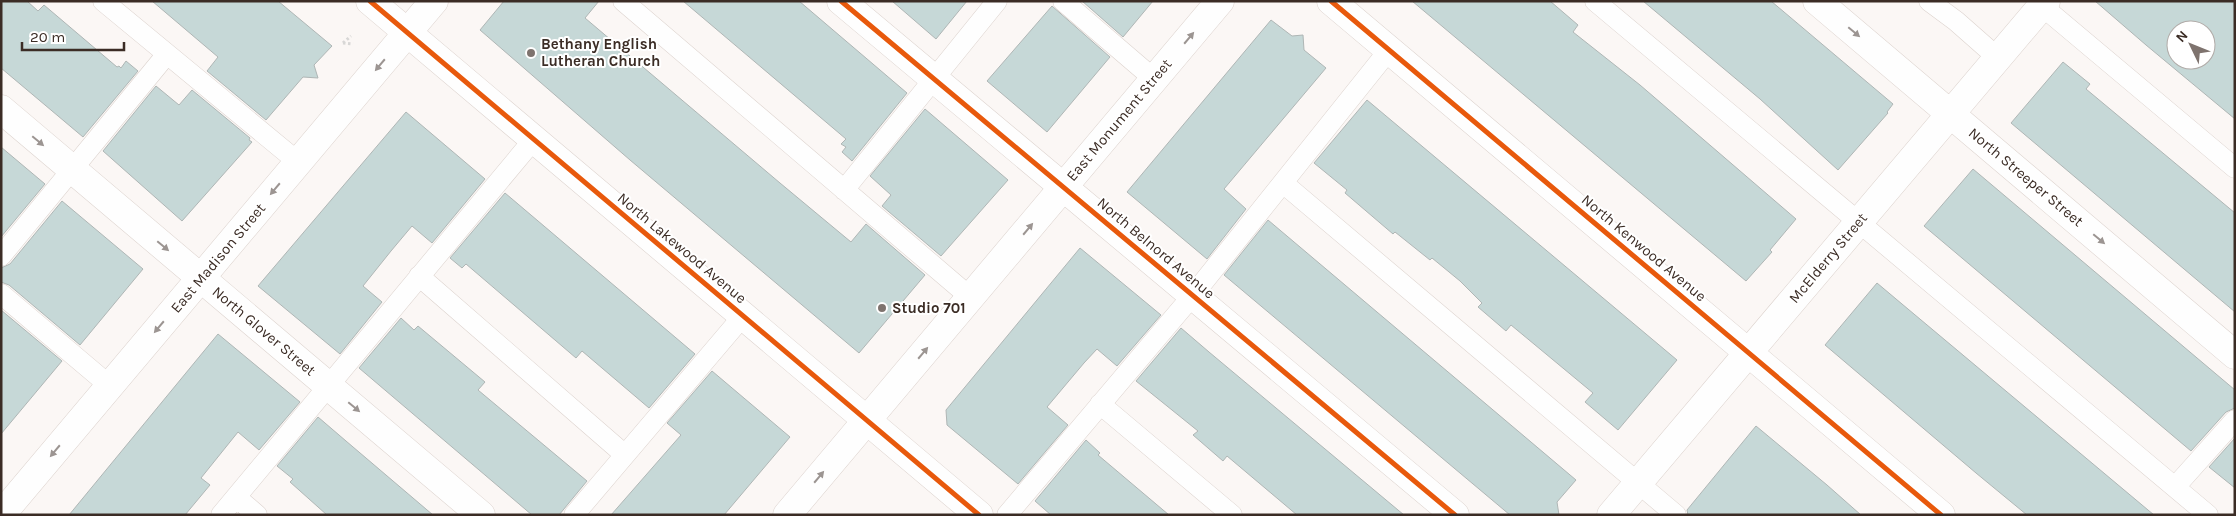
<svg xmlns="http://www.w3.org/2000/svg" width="2236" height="516" font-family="Karla,sans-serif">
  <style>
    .building { fill: #c6d8d7; stroke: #afb6b5; fill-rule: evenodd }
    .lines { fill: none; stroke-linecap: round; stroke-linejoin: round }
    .service-casing { stroke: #dcd2cd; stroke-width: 21 }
    .minor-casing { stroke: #dcd2cd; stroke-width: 29 }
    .primary-casing { stroke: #dcd2cd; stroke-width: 29 }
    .path { stroke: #d8d7d6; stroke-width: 3; stroke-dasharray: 2.5 2.5; stroke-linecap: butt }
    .service { stroke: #fefefe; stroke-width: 20 }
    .minor { stroke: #fefefe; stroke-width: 28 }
    .primary { stroke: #fefefe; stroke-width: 28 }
    .cycleway-casing { stroke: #fff; stroke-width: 8 }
    .cycleway { stroke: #e8590c; stroke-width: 5 }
    .oneway { fill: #9c9592 }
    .poi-dot { fill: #7e736e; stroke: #fff; stroke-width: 2 }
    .labels { text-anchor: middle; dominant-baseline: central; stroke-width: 4; stroke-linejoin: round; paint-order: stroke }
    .poi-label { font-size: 15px; font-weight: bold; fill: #3b2c25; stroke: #fff; text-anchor: start }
    .street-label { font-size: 15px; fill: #3b2c25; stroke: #fff }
  </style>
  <rect width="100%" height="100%" fill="#fbf7f5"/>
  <path class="building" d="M1,1H27L38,11L44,5L117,67L119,66L121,68L126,61L138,71L83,137L1,68Z
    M152,1H278L332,46L314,65L318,78L303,77L266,120L207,71L218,57Z
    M504,1H599L585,18L780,183L851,242L866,224L925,275L859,353L630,160L480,30Z
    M683,1H799L907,93L852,161L842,152L846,147L841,144L846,139Z
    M892,1H967L936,39Z
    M1082,1H1153L1123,37Z
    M1412,1H1550L1578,25L1573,32L1640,85L1796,219L1770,250L1772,252L1746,281Z
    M1643,1H1771L1893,104L1887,112L1888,113L1838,170L1760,99Z
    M2095,1H2235V119L2146,45ZM2176,30H2206V60H2176Z
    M1052,6L1110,57L1047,132L987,81Z
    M1271,20L1292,36L1303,35L1304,50L1326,68L1224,189L1246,209L1207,259L1127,192Z
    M2063,62L2090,84L2086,89L2235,213V312L2011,123Z
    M156,86L179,105L192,90L250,138L249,140L252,142L182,221L103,151Z
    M1367,100L1677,360L1618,430L1585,402L1593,393L1511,325L1506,331L1478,307L1482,303L1460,281L1432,258L1430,260L1395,232L1393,234L1345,193L1347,190L1314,163Z
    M925,109L1008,180L941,256L882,206L891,195L870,176Z
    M406,112L485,179L432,243L412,226L391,251L363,286L382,302L340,354L258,286Z
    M1,147L45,184L1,237Z
    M1973,169L2235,390V408L2226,412L2191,451L1924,226Z
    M505,193L695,354L649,408L582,351L576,358L466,264L462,268L450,258Z
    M62,201L143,269L80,345L9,285L1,282V268L10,264Z
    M1268,220L1576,480L1557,502L1559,515H1510L1224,275Z
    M1080,248L1161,315L1117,366L1097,349L1084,363L1047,407L1068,425L1018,484L947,425L946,410Z
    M1877,283L1902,304L2154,515H2027L1976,473L1825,345Z
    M1,310L62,361L1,434Z
    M401,318L414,330L418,326L485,382L478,390L587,481L559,515H532L359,368Z
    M1181,328L1209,352L1404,515H1297L1227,456L1223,461L1193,435L1198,431L1136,381Z
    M218,334L300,402L259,450L238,432L201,478L210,485L185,515H69Z
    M712,371L790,437L724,515H611L681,435L667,423Z
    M318,417L346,441L433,515H327L290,482L293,479L277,466Z
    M1756,426L1827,485L1861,515H1688L1687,510Z
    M2235,438V488L2209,467Z
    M1086,440L1100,453L1098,455L1169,515H1051L1035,501Z"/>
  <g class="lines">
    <defs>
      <path id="service" d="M103,1L298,162
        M623,1L970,297
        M1063,1L1154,79
        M1595,1L2208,515
        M1929,1L1956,21L1998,58
        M2042,6L2235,168
        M1283,183L1676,515
        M844,190L997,1
        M1,256L167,54
        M419,276L625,455
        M1,294L110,386
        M1100,404L1232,515
        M2175,487L2235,420
        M236,497L257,515
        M221,515L534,139
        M574,515L743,316
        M1007,515L1193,295L1389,50"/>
      <path id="minor" d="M370,1L979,515
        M841,1L1455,515
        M1331,1L1941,515
        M1817,1L2235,355
        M1,109L481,515
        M1611,515L2046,1"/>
      <path id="primary" d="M1,515L434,1
        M787,515L1220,1"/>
    </defs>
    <use href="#service" class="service-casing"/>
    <use href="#minor" class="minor-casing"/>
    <use href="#primary" class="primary-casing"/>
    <path class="path" d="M343,43L351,36
      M343,43L353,44"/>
    <use href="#service" class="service"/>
    <use href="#minor" class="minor"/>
    <use href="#primary" class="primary"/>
    <defs>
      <path id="cycleway" d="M370,1L979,515
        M841,1L1455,515
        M1331,1L1941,515"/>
    </defs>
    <use href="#cycleway" class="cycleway-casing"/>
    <use href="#cycleway" class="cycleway"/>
  </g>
  <defs><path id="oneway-solid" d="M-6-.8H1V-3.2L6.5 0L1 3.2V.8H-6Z" transform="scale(1.25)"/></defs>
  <g class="oneway">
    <use href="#oneway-solid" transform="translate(1854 32) rotate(40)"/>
    <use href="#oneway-solid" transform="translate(1189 38) rotate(-50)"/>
    <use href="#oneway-solid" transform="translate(380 65) rotate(130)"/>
    <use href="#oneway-solid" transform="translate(38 141) rotate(40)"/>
    <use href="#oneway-solid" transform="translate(275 189) rotate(130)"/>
    <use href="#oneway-solid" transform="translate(1028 229) rotate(-50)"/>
    <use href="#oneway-solid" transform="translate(2099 239) rotate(40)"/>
    <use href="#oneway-solid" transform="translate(163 246) rotate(40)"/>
    <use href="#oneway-solid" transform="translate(159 327) rotate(130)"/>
    <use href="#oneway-solid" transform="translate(923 353) rotate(-50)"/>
    <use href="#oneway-solid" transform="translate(354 407) rotate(40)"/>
    <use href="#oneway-solid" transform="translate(55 451) rotate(130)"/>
    <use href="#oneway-solid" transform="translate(819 477) rotate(-50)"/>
  </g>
  <g class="poi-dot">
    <circle cx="531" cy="53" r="5"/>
    <circle cx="882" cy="308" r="5"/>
  </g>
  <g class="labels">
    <g class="poi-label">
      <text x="541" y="44">Bethany English<tspan x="541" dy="17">Lutheran Church</tspan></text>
      <text x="892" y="308">Studio 701</text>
    </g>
    <g class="street-label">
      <text transform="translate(1119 120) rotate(-50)">East Monument Street</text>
      <text transform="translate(2026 177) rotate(40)">North Streeper Street</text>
      <text transform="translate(682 248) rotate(40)">North Lakewood Avenue</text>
      <text transform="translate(1156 248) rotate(40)">North Belnord Avenue</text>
      <text transform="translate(1644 248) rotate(40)">North Kenwood Avenue</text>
      <text transform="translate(218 258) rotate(-50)">East Madison Street</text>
      <text transform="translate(1828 258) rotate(-50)">McElderry Street</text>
      <text transform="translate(264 331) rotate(40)">North Glover Street</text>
    </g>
  </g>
  <rect width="2236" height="516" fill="none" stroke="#3b2c25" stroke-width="5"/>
  <g transform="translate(2191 45) rotate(313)"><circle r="24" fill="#ffffff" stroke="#b1aba8"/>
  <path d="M0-4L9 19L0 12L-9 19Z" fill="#7e736e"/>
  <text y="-8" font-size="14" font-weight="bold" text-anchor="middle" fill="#3b2c25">N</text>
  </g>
  <path d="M22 42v8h102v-8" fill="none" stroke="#3b2c25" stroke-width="2.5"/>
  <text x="30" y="42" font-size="15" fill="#3b2c25" stroke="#ffffff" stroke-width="4" paint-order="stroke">20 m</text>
</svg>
